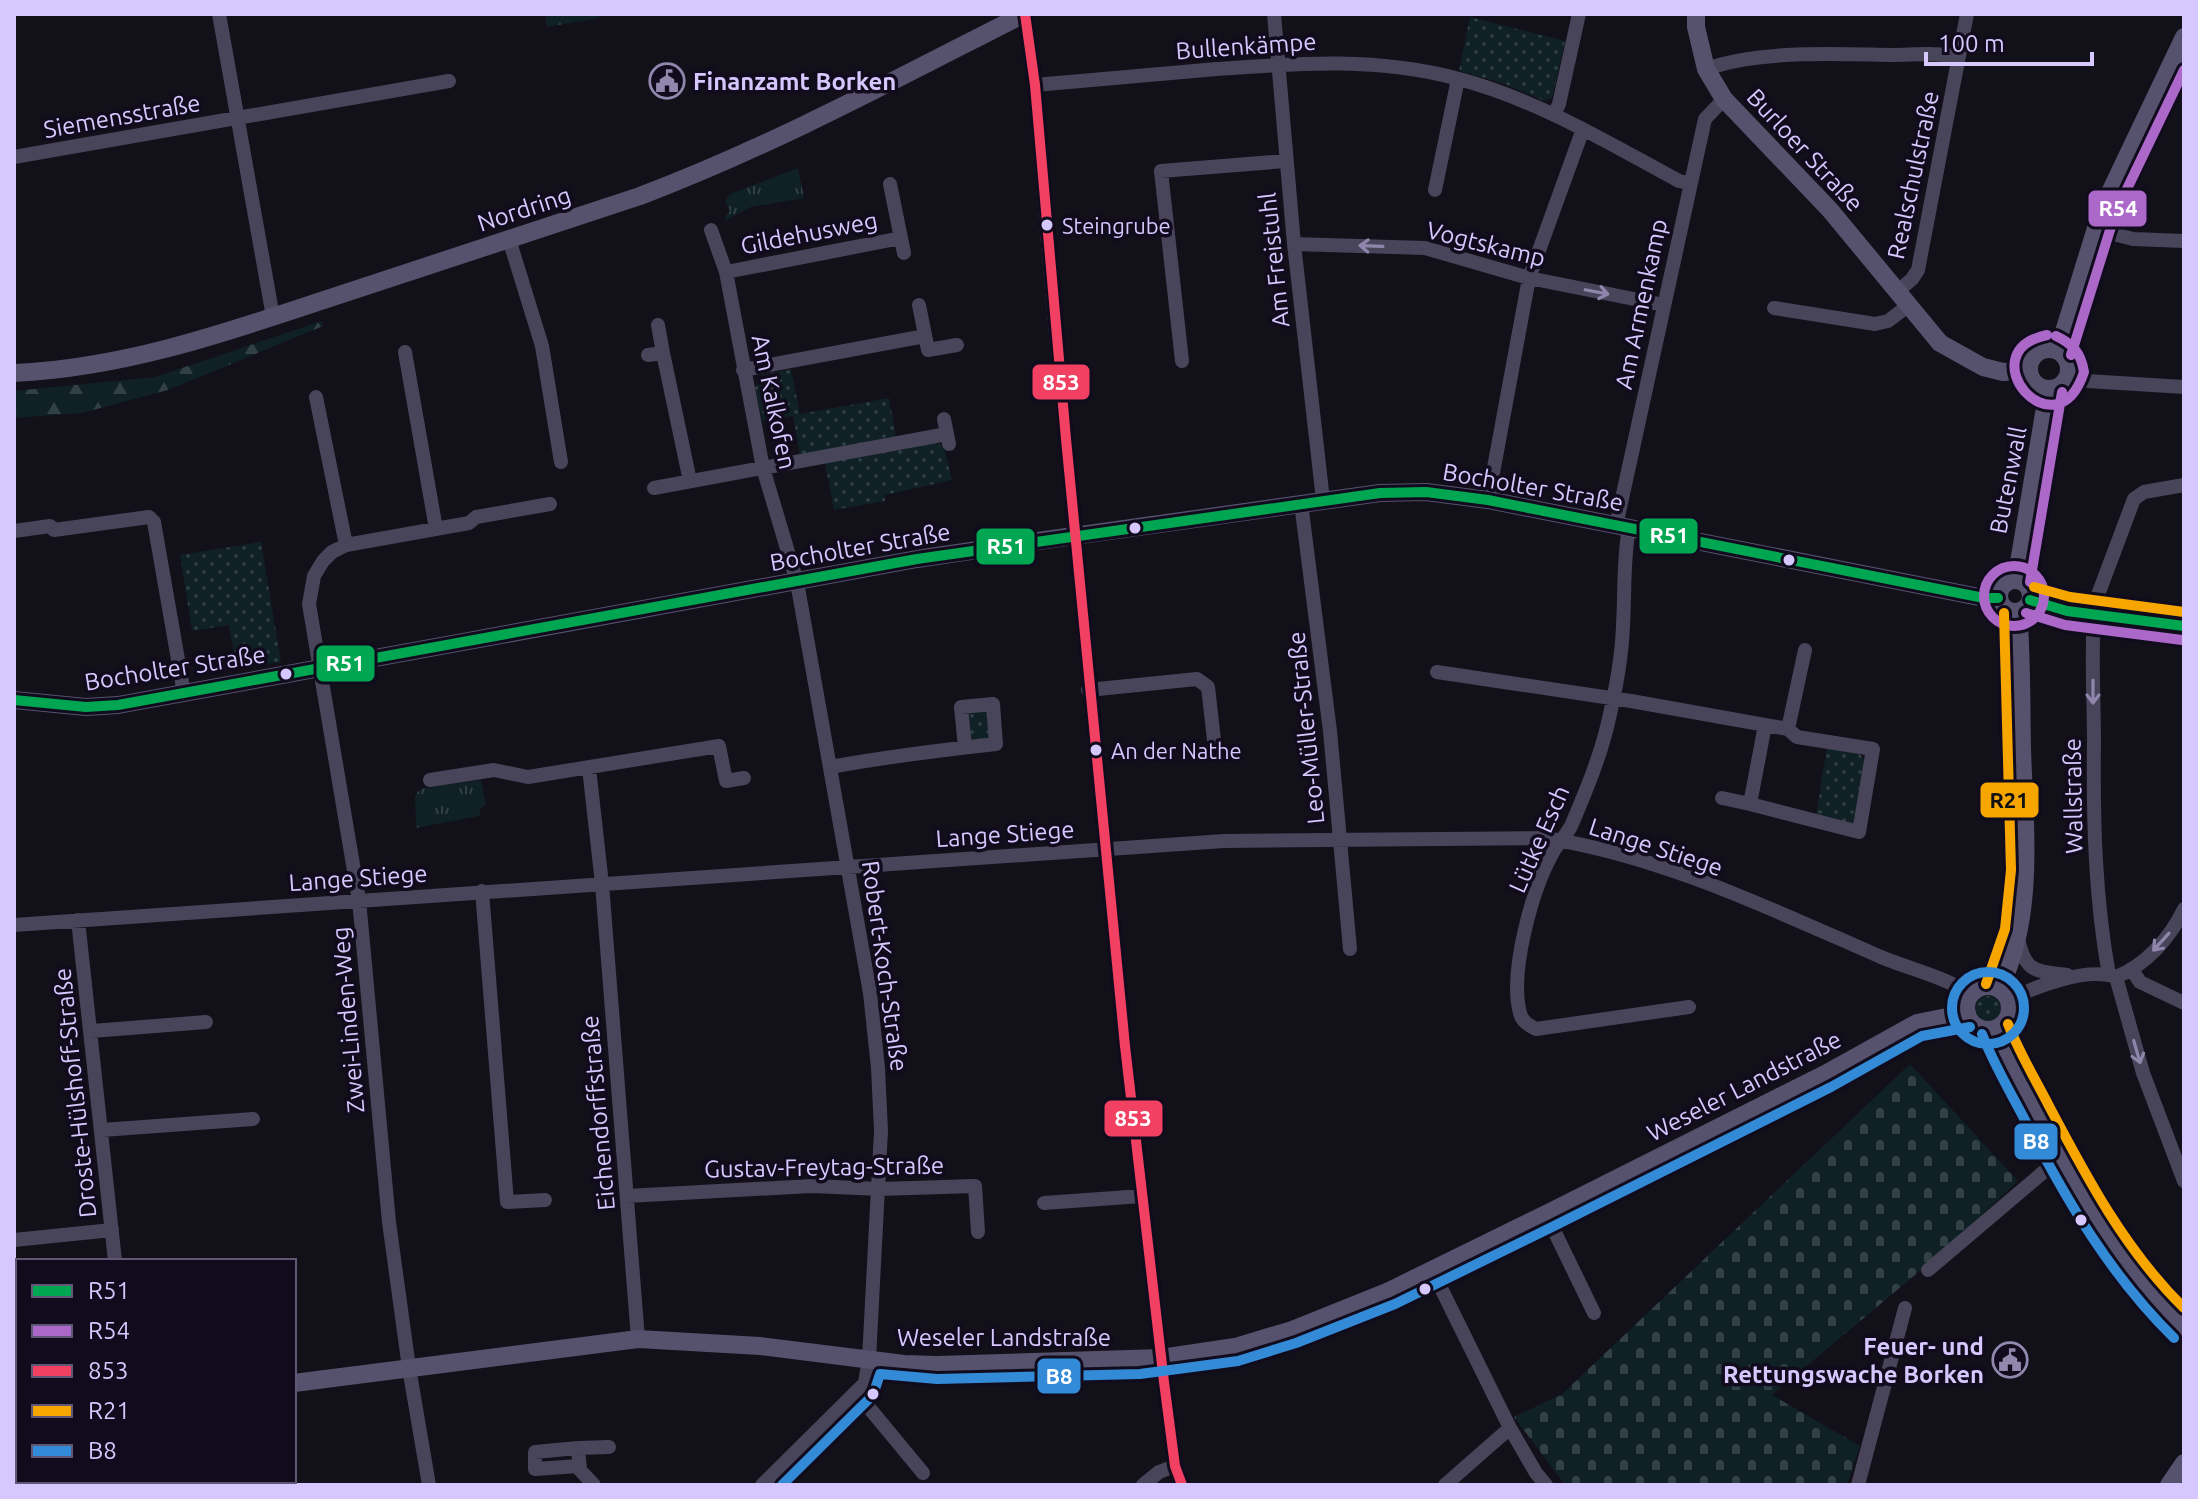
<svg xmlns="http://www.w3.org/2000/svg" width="2198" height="1499" font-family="Ubuntu,sans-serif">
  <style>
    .grass { fill: url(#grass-dots) }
    .forest { fill: url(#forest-firs) }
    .cemetery { fill: url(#cemetery-stones) }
    .park { fill: url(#park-tufts) }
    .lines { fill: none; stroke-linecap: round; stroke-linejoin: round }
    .street { stroke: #48445a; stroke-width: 14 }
    .secondary { stroke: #56516d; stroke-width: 18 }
    .bus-1-casing { stroke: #110c1d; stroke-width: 16 }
    .bus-2-casing { stroke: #110c1d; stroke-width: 16 }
    .bus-3-casing { stroke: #110c1d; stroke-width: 16 }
    .bus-4-casing { stroke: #110c1d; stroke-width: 16 }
    .bus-5-casing { stroke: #110c1d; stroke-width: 16 }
    .bus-1 { stroke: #00a651; stroke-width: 10 }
    .bus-2 { stroke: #ac68c9; stroke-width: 10 }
    .bus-3 { stroke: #f24062; stroke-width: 10 }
    .bus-4 { stroke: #f7a600; stroke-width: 10 }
    .bus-5 { stroke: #338bd7; stroke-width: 10 }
    .oneway { stroke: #8f86ac }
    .bus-dot { fill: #d6c8fe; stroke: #110c1d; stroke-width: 3 }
    .labels { text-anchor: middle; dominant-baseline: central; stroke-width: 7; stroke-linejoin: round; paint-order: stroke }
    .bus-label { font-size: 22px; fill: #d6c8fe; stroke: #110c1d; text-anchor: start }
    .street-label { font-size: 24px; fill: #d6c8fe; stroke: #110c1d }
    .poi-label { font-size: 24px; font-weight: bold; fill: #d6c8fe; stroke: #110c1d; text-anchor: start }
    .line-badge { stroke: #110c1d; stroke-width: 3 }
    .badge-label { font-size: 22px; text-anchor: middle; font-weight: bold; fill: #fff }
    .pale-badge-label { font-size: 22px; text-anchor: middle; font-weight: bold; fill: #111 }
  </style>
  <defs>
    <pattern id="grass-dots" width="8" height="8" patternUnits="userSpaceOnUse" patternTransform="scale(2)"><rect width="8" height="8" fill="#0f2124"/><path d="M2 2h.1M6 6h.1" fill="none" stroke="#314045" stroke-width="1.8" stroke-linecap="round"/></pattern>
    <pattern id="forest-firs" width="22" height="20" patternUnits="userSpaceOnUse" patternTransform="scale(2)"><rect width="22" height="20" fill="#0f2124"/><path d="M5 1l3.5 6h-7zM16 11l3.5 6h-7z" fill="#314045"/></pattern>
    <pattern id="cemetery-stones" width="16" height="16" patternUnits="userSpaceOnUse" patternTransform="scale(2)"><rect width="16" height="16" fill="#0f2124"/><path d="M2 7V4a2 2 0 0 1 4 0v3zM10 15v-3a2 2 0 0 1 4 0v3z" fill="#314045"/></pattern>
    <pattern id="park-tufts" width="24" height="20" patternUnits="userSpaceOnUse" patternTransform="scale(2)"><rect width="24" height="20" fill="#0f2124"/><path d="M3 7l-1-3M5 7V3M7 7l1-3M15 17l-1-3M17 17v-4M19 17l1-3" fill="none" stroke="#314045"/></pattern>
  </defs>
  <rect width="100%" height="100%" fill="#121019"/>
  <path class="grass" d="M1470,17L1565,41L1552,98L1544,101L1505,84L1459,71Z
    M791,369L800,414L889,398L896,437L800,455L793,416L762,421L755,388L762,375Z
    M936,443L944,447L952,480L885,495V501L834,510L825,463Z
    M261,542L281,662L237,668L229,625L192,631L180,555Z
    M988,709L991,738L969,740L966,711Z
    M1827,747L1859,753L1868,765L1856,822L1852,824L1816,816Z
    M1975 1009a13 13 0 1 1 26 0a13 13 0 1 1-26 0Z"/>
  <path class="forest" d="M545,14H599V18L547,27Z
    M322,321L323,326L168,390L82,413L14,418V391L155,377Z"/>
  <path class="cemetery" d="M1910,1064L2018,1181L1940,1254L1772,1395L1860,1446L1847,1485H1565L1514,1417L1562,1394Z"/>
  <path class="park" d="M798,168L804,198L751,207L726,220L725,216L730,211L725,201L730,194Z
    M481,780L486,805L481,808L479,816L416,828L415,796L420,789Z"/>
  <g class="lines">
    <path class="street" d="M219,14L273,317
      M1025,14L1035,85C1053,321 1077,557 1100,793C1122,1018 1145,1242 1175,1466L1182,1485
      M1274,14L1294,244L1323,500
      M1706,69C1761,50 1833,54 1891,55C1913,55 1937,52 1959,57
      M1035,85C1096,80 1156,74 1217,69C1299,63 1378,57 1459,79C1538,100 1608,143 1679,181L1689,183
      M1554,115L1559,104L1579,14
      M14,157L449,81
      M890,184L904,253
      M1435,190L1458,79
      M2094,229L2133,239L2184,241
      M711,230L726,272L763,468L797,582L870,993L878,1068L881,1131L869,1359L865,1383L762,1485
      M509,239L542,346L561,462
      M1294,244L1425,248L1529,278L1664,305
      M726,272L901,238
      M1898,291L1912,279L1918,270L1967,14
      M919,305L928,350L957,345
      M1774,308L1875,324L1888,321L1909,305
      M405,352L436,529
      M663,353L690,481
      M648,355L663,353L658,325
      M1182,361L1161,171L1286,161
      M743,370L925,336
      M2068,376L2087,381L2184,387
      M316,397L346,545
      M944,419L949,444
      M654,488L947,434
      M1488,500L1529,278L1583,129
      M1301,503L1330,731L1350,949
      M1616,526L1705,119L1724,99
      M1629,528C1623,560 1625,593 1623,625C1622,659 1615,694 1607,727C1599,760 1585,793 1572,824C1567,835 1557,844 1552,854C1532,890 1509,973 1520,1013C1522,1022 1529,1025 1536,1029L1689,1007
      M14,531L50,526L54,530L149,517L154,522L184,694
      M2030,600L2067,611L2184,626
      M1437,672L1631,701L1788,729L1797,737L1873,749L1859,832L1750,804L1765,725
      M1088,690L1197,679L1208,687L1214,740
      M1788,729L1805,650
      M830,767C886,757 941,750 996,744L993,704L961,707L965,747
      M589,768L602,884L638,1339
      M430,780L494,770L528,777L719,746L726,781L744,778
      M1722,798L1750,804
      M482,891L507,1202L545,1200
      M78,920L115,1261
      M14,925L1224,841L1545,838C1662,856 1773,910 1881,957C1910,969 1944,977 1971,994
      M2018,938C2025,973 2036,971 2067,975
      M2132,970L2140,982L2184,1003
      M2109,975C2095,898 2093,820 2094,743C2094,700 2091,657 2094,614L2096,600L2134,499L2144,492L2184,485
      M2116,977L2143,1073L2184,1181
      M2009,1001C2034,986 2087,967 2116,977C2146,965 2170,938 2184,909
      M92,1031L206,1022
      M102,1130L253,1119
      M627,1196L812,1186L880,1189L975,1186L978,1232
      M1044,1203L1142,1196
      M1546,1214L1594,1313
      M14,1240L112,1230
      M1432,1270L1510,1428L1536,1473L1546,1485
      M1928,1270L2060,1158
      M856,1392L923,1473
      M578,1448L535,1452V1469L579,1466
      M429,1485L409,1368L389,1222L359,900L309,604L314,576L323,561L332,552L346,545L469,523L476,517L550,504
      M594,1485L580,1470L578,1448L609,1447
      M1143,1485L1159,1472L1175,1466
      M1445,1485L1510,1428
      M1858,1485L1905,1308"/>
    <path class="secondary" d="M1696,14V27L1706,69L1724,99L1830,210L1940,343L1983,367L2003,372L2029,370
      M2029 369a20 20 0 1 1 40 0a20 20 0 1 1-40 0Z
      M2058,351L2102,209L2184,37
      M14,373C123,368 225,333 327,299C432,265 536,230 640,196C772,146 898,78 1024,14
      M1999 596a16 16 0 1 1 32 0a16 16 0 1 1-32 0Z
      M2016,580L2048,390
      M14,700L86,707L118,705L917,559L1031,542L1380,493L1426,492L1488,500L1984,598H1998
      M1966 1008a22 22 0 1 1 44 0a22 22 0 1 1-44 0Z
      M1999,989C2036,916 2024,826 2022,747C2021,702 2022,657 2018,612
      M1995,1029C2006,1058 2022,1084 2036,1111C2076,1190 2118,1268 2184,1328
      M294,1383L638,1339L760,1346L904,1364L937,1365L1161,1358L1235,1347L1292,1330L1389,1291L1546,1214L1825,1074L1917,1023L1967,1013
      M14,1429L18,1428
      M2169,1485L2184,1463"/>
    <defs>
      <path id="bus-1" d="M2030,600L2067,611L2184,626
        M14,700L86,707L118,705L917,559L1380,493L1426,492L1488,500L1984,598H1998"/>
      <path id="bus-2" d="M2047,335C1967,352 2056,457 2084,372C2081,353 2073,344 2056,336
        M2071,355L2115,214L2184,70
        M1984 596a30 30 0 1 1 60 0a30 30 0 1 1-60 0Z
        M2030,582L2062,392
        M2026,613L2065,625L2182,640"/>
      <path id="bus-3" d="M1025,14L1035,85L1066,439L1125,1046L1164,1382L1175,1466L1182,1485"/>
      <path id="bus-4" d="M2034,587L2070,597L2184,612
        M1986,984L2005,929L2011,870L2004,613
        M2008,1024C2019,1052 2035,1079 2049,1106C2087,1178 2125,1250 2184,1308"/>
      <path id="bus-5" d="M1952 1008a36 36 0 1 1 72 0a36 36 0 1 1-72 0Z
        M1982,1034C1994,1065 2011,1093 2026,1122C2067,1201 2110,1275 2174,1338
        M782,1485L873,1395L880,1374L937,1379L1140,1374L1238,1361L1296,1343L1395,1304L1552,1227L1831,1087L1922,1036L1970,1027"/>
    </defs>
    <use href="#bus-1" class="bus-1-casing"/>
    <use href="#bus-2" class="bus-2-casing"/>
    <use href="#bus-3" class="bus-3-casing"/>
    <use href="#bus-4" class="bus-4-casing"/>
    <use href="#bus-5" class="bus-5-casing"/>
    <use href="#bus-1" class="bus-1"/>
    <use href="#bus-2" class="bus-2"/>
    <use href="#bus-3" class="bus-3"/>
    <use href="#bus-4" class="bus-4"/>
    <use href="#bus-5" class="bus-5"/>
  </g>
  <defs><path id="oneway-shaft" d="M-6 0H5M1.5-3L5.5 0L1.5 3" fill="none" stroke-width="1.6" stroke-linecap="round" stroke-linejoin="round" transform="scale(2)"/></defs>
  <g class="oneway">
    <use href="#oneway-shaft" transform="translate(1371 246) rotate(-178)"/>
    <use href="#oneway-shaft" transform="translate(1597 292) rotate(11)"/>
    <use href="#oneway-shaft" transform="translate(2093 692) rotate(90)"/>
    <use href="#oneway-shaft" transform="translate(2161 942) rotate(132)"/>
    <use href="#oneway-shaft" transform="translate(2137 1052) rotate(74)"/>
  </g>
  <defs>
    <symbol id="civic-ring" viewBox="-11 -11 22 22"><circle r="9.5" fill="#110c1d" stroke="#9188ae" stroke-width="1.5"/><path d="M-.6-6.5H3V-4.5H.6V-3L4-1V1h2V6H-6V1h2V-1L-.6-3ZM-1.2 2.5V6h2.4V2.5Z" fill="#9188ae"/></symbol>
  </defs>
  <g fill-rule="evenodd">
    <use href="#civic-ring" x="647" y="61" width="40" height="40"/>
    <use href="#civic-ring" x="1990" y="1340" width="40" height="40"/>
  </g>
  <g class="bus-dot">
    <circle cx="1047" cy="225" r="7"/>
    <circle cx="1135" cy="528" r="7"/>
    <circle cx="1789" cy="560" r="7"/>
    <circle cx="286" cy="674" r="7"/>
    <circle cx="1096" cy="750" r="7"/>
    <circle cx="2081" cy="1220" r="7"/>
    <circle cx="1425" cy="1289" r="7"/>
    <circle cx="873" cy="1394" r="7"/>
  </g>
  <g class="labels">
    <g class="bus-label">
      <text x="1062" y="225">Steingrube</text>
      <text x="1111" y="750">An der Nathe</text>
    </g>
    <g class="street-label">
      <text transform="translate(1246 46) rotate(-4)">Bullenkämpe</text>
      <text transform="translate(122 116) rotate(-10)">Siemensstraße</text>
      <text transform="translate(1805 150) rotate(47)">Burloer Straße</text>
      <text transform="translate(1913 175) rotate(-78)">Realschulstraße</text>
      <text transform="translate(524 209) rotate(-18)">Nordring</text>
      <text transform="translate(809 233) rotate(-11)">Gildehusweg</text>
      <text transform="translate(1486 244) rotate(14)">Vogtskamp</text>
      <text transform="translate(1274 260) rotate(-96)">Am Freistuhl</text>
      <text transform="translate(1641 304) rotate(-78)">Am Armenkamp</text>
      <text transform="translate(774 402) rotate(78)">Am Kalkofen</text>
      <text transform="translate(2008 480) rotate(-79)">Butenwall</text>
      <text transform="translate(1533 487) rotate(10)">Bocholter Straße</text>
      <text transform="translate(860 547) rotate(-10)">Bocholter Straße</text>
      <text transform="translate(175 668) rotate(-9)">Bocholter Straße</text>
      <text transform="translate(1306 728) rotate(-96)">Leo-Müller-Straße</text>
      <text transform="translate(2073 796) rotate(-91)">Wallstraße</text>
      <text transform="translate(1005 834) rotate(-4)">Lange Stiege</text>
      <text transform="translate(1539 839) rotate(-66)">Lütke Esch</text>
      <text transform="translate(1656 847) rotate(18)">Lange Stiege</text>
      <text transform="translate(358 878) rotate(-4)">Lange Stiege</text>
      <text transform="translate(885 966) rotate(82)">Robert-Koch-Straße</text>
      <text transform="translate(348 1020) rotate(-95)">Zwei-Linden-Weg</text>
      <text transform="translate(1744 1086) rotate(-27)">Weseler Landstraße</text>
      <text transform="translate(75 1093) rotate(-96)">Droste-Hülshoff-Straße</text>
      <text transform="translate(598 1113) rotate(-95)">Eichendorffstraße</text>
      <text transform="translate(824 1167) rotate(-1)">Gustav-Freytag-Straße</text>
      <text x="1004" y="1337">Weseler Landstraße</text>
    </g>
    <g class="poi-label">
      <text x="693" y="81">Finanzamt Borken</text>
      <text x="1984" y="1346" text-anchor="end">Feuer- und<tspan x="1984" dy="28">Rettungswache Borken</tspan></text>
    </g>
  </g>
  <g class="line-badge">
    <rect x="2087" y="189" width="61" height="39" rx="8" fill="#ac68c9"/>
    <rect x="1031" y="363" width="60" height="38" rx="8" fill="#f24062"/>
    <rect x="1638" y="517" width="61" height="38" rx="8" fill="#00a651"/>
    <rect x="975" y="527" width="61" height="39" rx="8" fill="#00a651"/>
    <rect x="315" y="644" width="61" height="39" rx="8" fill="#00a651"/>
    <rect x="1979" y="781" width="61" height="38" rx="8" fill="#f7a600"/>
    <rect x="1103" y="1099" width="61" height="39" rx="8" fill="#f24062"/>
    <rect x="2013" y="1122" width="46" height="39" rx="8" fill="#338bd7"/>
    <rect x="1036" y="1357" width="46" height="38" rx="8" fill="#338bd7"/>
  </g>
  <g class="badge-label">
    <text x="2118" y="216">R54</text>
    <text x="1061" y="390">853</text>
    <text x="1669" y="543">R51</text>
    <text x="1006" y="554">R51</text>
    <text x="345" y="671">R51</text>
    <text x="1133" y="1126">853</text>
    <text x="2036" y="1149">B8</text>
    <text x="1059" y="1384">B8</text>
  </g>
  <g class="pale-badge-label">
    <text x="2009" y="808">R21</text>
  </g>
  <rect width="2198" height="1499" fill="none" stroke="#d6c8fe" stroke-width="32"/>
  <rect x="16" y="1259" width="280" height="224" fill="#110c1d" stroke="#605777" stroke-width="2"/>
  <rect x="32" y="1285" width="40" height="12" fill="#00a651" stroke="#605777" stroke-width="2"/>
  <text x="88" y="1299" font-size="24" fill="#d6c8fe">R51</text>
  <rect x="32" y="1325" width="40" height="12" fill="#ac68c9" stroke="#605777" stroke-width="2"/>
  <text x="88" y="1339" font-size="24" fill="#d6c8fe">R54</text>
  <rect x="32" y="1365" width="40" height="12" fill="#f24062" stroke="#605777" stroke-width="2"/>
  <text x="88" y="1379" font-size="24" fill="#d6c8fe">853</text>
  <rect x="32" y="1405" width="40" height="12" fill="#f7a600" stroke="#605777" stroke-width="2"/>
  <text x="88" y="1419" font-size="24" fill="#d6c8fe">R21</text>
  <rect x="32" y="1445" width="40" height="12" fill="#338bd7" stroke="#605777" stroke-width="2"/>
  <text x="88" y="1459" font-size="24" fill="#d6c8fe">B8</text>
  <path d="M1926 52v12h166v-12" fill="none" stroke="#d6c8fe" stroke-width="4"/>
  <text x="1938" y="52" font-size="24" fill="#d6c8fe" stroke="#110c1d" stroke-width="6" paint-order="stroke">100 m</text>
</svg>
